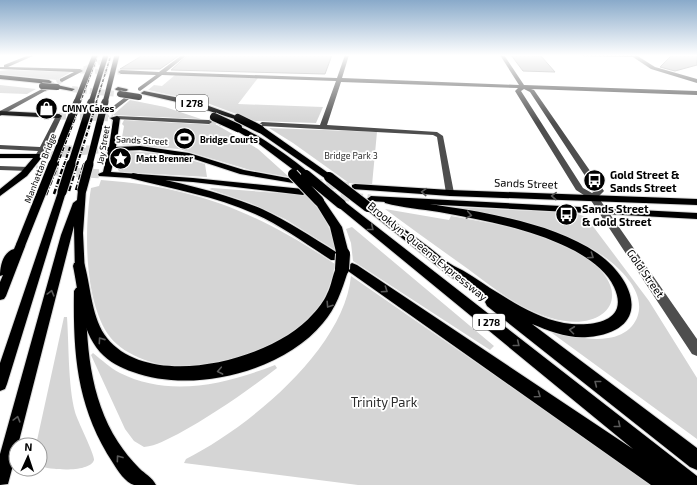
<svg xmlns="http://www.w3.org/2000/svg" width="697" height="485" font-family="'Exo 2',sans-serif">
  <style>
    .green { fill: #d5d5d5 }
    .building { fill: #bebebe; stroke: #929292 }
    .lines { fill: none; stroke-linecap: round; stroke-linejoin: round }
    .minor-tunnel-far1 { stroke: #d9d9d9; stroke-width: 5; stroke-dasharray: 5 2.5; stroke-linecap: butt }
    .minor-tunnel { stroke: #d9d9d9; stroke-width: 7; stroke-dasharray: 7 3.5; stroke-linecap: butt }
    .major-tunnel-far1 { stroke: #d9d9d9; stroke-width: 7; stroke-dasharray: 7 3.5; stroke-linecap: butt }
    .major-tunnel { stroke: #d9d9d9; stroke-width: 9; stroke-dasharray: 9 4.5; stroke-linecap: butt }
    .highway-tunnel { stroke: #d9d9d9; stroke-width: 6; stroke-dasharray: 6 3; stroke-linecap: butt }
    .major-casing { stroke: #dbdbdb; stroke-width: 2 }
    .highway-casing { stroke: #dbdbdb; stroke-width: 2 }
    .minor { fill: #4e4e4e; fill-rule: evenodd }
    .major { fill: #000; fill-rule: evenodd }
    .highway { fill: #000; fill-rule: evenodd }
    .rail-far2 { stroke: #000; stroke-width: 1.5; stroke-dasharray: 3 1 0.5 1; stroke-linecap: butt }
    .rail-far1 { stroke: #000; stroke-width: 2; stroke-dasharray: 4 1.5 0.5 1.5; stroke-linecap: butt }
    .rail { stroke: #000; stroke-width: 2.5; stroke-dasharray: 5.5 2 1 2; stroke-linecap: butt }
    .major-bridge-far2-casing { stroke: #dbdbdb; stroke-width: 6; stroke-linecap: butt }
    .major-bridge-far1-casing { stroke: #dbdbdb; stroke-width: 8; stroke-linecap: butt }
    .major-bridge-casing { stroke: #dbdbdb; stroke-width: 11; stroke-linecap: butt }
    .highway-bridge-far3-casing { stroke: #dbdbdb; stroke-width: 7; stroke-linecap: butt }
    .highway-bridge-far2-casing { stroke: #dbdbdb; stroke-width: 10; stroke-linecap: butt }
    .highway-bridge-far1-casing { stroke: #dbdbdb; stroke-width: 12; stroke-linecap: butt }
    .highway-bridge-casing { stroke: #dbdbdb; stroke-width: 16; stroke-linecap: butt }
    .major-bridge-far2 { stroke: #000; stroke-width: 5 }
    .major-bridge-far1 { stroke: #000; stroke-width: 7 }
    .major-bridge { stroke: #000; stroke-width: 9 }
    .highway-bridge-far3 { stroke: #000; stroke-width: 6 }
    .highway-bridge-far2 { stroke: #000; stroke-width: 8 }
    .highway-bridge-far1 { stroke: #000; stroke-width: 10 }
    .highway-bridge { stroke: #000; stroke-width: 14 }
    .oneway { stroke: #595959 }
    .labels { text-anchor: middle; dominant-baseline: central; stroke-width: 3.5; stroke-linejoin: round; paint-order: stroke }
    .far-poi-label { font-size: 9px; font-weight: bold; fill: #000; stroke: #fff; text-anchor: start }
    .far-street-label { font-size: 9px; fill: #000; stroke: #fff }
    .far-park-label { font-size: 9px; fill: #2c2c2c; stroke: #fff }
    .shield { fill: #fff; stroke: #4c4c4c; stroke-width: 1 }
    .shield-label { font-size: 10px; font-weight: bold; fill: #000 }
    .poi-label { font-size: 11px; font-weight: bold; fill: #000; stroke: #fff; text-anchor: start }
    .street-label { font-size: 11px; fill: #000; stroke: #fff }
    .near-park-label { font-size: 13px; fill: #2c2c2c; stroke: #fff }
  </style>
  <rect width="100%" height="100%" fill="#fff"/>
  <path class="green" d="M9,70L69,72H71L57,80L0,74V71Z
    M175,75L258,78L238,104L323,107L316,123L255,121L207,103L148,90L154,85L162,86Z
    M0,85L36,89L27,94L0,93Z
    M130,100L165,107L201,119L113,115Z
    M124,120L217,125L258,149L289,177L250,170L179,149L123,145L121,143L124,126L122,124Z
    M269,128L377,132L372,185L349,183L293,143Z
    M128,151L169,154L205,164L207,177L120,172L118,170L120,154Z
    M101,180C196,187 257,212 335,264C331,290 317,318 295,333C284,340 253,356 241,360C234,363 225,362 217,363C207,365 197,367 187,367C162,368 127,358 110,337C84,303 84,229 91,188L99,186Z
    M212,188L306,195C322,211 332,228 335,250L285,219L250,203L209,189Z
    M454,207L575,213L586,217L649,301L697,378V439L552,333L555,331C572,336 590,341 608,338C617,337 626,333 632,326C652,301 626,273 606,258C561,225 504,219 451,208Z
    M385,209L449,220L451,216C494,224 550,231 586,257C638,295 605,334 551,318C520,310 494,288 468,269C440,249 412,229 385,209Z
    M352,227L494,346L490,350L353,261L351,243L346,229Z
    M351,276L653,485H358L184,463L186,459C248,428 344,349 351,276Z
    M64,317H67C69,346 68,385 75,412C77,420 95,455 94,460C90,473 50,470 40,466V445H36Z
    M93,353C102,360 110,368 120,373C170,398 226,384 275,365L277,368C246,392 213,415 178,434C167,439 157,446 144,447L134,441L125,429L91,355Z"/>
  <path class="building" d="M143,55H180L160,69H120Z
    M188,55H332L325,74L171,70Z
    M511,55L541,56L555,72L523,71Z
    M672,55H697V65L675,71L660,67Z"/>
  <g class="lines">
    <path class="minor-tunnel-far1" d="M84,69L101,62L110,55
      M80,71L121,72
      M44,90L62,80"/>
    <path class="minor-tunnel" d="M102,118L114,108
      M209,122L253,124
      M44,149H96"/>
    <path class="major-tunnel-far1" d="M59,116L113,118
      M39,156L107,149"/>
    <path class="major-tunnel" d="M36,170L102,174
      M313,183L355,187
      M327,195L371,199"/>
    <path class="highway-tunnel" d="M72,89L117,94"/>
    <defs>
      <path id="major" d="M0,111L59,114L62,116L59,118L0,115Z
        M117,116L120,118L116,147L140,146L189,153L244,170L293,179L297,181L293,183L240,174L188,157L140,150L116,151L111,172L193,178L303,189L307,192L303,195L193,182L99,176L98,174L103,172L108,151L103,149L109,147L113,120L110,118Z
        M0,154H39L43,156L27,176L0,196V189L21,172L33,158H0Z
        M355,184L450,190L697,199V205L450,196L352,189V185Z
        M82,187L86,190L83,233L85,275L84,278H76L75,275L74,226L18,445H16V454L8,484L0,485V454L61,235L73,203L77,200L78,190Z
        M62,189L66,192L7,384L5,389L0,391V363L58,192Z
        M371,196L697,213V219L368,201L367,199Z
        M21,241L26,244L6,296L4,299L0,300V282L3,275L0,276C0,266 3,252 14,249L17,242Z
        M80,287L84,288L86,291C86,342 89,397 118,442C124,451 131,460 139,468C145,474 152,477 156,485C149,485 140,485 134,485C126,483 117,470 113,463C77,408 73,355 74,291L76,288Z"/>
      <path id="highway" d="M0,75L49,80L52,82L49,84L0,79Z
        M57,85L75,89L72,91L55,88V86Z
        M118,87L127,89L128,90L125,92L116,90L115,89Z
        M144,91L195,101L242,118L238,120L190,105L142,94L141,93Z
        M235,126C245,124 303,166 311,175L309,177H303L259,144L235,130Z
        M257,127H263L334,177L332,179H326L257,131Z
        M133,173C177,182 221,192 262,209C288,221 312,237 336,252L330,227L314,201L315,199H323L342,227L349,254L347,257L341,258L339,260H331C306,244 282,226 255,214C215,196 172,189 130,178L128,176Z
        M389,198C452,208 543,216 597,253C637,281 652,331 588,337C569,339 549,331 532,324L697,448V470L690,467L487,306L485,302L487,299L457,280L452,278L363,207L364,205H372C391,219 411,234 430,248C438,254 446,262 454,266C467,272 478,280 490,288C513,302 537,318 564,323C588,327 631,324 614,287C606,269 584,255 567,247C527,228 482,220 439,212C421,209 403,208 385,203L384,201Z
        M341,201L345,202L697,476V485H651L348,271C342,290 336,308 323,323C283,372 192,394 133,372C121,368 109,362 100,352C80,329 79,294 73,266L74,263H84L85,266C91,289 92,319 107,338C150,392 274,360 313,314C318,309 324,301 327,294C332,285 332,275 337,266L342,264L347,266L352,263L357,265L633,449L337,206L336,204L337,202Z"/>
    </defs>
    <use href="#major" class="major-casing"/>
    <use href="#highway" class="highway-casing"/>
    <path class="minor" d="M29,55H35L8,67L80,69L83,71L62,82L60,81V79L74,72L0,69V67H4V65Z
      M182,55H187L166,72L337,78L345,55H349L342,78L519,85L500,55H504L524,85L697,91V95L531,89L534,90L604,191L598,197L697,339V356L692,354L590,199L576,190L515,91L518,88L341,82L327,125L437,132L443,136L454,193L450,196L446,193L437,137L433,135L262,126L259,124L262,122L320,125L336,81L162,75L140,91L138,90V88L156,75L121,74L118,72L121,70L159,72ZM524,89L530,92L595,191L592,193L583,188L521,91Z
      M580,55H636L655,67L697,79V83L651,69L633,57L582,56Z
      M42,89L47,90L0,116V111Z
      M124,98L129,99L116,109H112V107Z
      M59,114L62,116L47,148L48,149L42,158H39L35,156L38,151L0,149V145L40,147L56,116Z
      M117,116L209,120L212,122L209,124L115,119L114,118Z
      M0,166L29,167L33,169L29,171L0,170Z"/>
    <use href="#major" class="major"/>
    <use href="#highway" class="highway"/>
    <path class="rail-far2" d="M80,103L98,55
      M96,103L111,55"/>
    <path class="rail-far1" d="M57,165L81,102
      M64,165L70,147
      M77,165L97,102
      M84,165V163"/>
    <path class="rail" d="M76,190L84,164
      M69,191L77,164
      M54,194L64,164
      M46,195L58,164"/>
    <defs>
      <path id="major-bridge-far2" d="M76,103L95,55
        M91,103L106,55
        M105,103L117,55"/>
      <path id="major-bridge-far1" d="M52,165L77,102
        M71,165L91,102
        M89,165L105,102"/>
      <path id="major-bridge" d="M82,190L89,164
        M62,192L71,164
        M21,244L53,164"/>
      <path id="highway-bridge-far3" d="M42,86L57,87
        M120,94L139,97"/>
      <path id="highway-bridge-far2" d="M214,117L238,128
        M238,118L260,129"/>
      <path id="highway-bridge-far1" d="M293,174L319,201
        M306,175L341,204
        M329,177L368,207"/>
      <path id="highway-bridge" d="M342,269L343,254"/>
    </defs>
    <use href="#major-bridge-far2" class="major-bridge-far2-casing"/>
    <use href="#major-bridge-far1" class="major-bridge-far1-casing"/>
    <use href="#major-bridge" class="major-bridge-casing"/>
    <use href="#highway-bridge-far3" class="highway-bridge-far3-casing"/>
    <use href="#highway-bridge-far2" class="highway-bridge-far2-casing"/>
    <use href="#highway-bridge-far1" class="highway-bridge-far1-casing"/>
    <use href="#highway-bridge" class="highway-bridge-casing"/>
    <use href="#major-bridge-far2" class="major-bridge-far2"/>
    <use href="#major-bridge-far1" class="major-bridge-far1"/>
    <use href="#major-bridge" class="major-bridge"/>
    <use href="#highway-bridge-far3" class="highway-bridge-far3"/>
    <use href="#highway-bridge-far2" class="highway-bridge-far2"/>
    <use href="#highway-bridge-far1" class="highway-bridge-far1"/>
    <use href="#highway-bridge" class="highway-bridge"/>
  </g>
  <defs><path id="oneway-chevron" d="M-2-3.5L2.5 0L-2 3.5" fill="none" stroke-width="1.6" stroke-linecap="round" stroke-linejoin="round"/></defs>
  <g class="oneway">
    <use href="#oneway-chevron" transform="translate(424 192) rotate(-177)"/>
    <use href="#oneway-chevron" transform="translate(554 196) rotate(-178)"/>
    <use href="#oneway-chevron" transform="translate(469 215) rotate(11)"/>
    <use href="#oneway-chevron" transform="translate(371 228) rotate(39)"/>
    <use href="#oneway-chevron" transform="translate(591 256) rotate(34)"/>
    <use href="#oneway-chevron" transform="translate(385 290) rotate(34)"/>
    <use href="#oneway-chevron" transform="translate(51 293) rotate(-75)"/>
    <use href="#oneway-chevron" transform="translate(329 305) rotate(123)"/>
    <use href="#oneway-chevron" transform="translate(572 330) rotate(-173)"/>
    <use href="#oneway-chevron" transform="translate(101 340) rotate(-125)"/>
    <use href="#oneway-chevron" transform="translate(517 344) rotate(39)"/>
    <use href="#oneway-chevron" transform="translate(220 371) rotate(169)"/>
    <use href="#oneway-chevron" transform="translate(597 383) rotate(-142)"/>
    <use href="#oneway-chevron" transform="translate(538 395) rotate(35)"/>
    <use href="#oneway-chevron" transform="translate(17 419) rotate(-75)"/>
    <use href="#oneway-chevron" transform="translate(618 425) rotate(39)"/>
    <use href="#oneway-chevron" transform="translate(119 458) rotate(-126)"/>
  </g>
  <linearGradient id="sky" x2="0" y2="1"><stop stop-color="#89aaca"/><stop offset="0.45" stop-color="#fff"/><stop offset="1" stop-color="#fff" stop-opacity="0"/></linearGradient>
  <rect width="697" height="123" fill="url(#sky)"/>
  <defs>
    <symbol id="shop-disc" viewBox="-11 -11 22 22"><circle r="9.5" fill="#000" stroke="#fff"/><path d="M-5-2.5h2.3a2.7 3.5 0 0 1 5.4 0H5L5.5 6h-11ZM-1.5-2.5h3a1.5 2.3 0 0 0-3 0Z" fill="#fff"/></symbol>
    <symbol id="stadium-disc" viewBox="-11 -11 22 22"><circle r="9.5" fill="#000" stroke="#fff"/><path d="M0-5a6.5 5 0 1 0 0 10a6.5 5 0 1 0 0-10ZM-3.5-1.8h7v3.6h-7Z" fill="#fff"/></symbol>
    <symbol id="sight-disc" viewBox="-11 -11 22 22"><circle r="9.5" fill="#000" stroke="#fff"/><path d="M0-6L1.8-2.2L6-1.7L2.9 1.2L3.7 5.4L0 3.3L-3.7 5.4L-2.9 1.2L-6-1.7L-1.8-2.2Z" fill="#fff"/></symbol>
    <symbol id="bus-disc" viewBox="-11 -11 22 22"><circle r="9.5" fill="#000" stroke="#fff"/><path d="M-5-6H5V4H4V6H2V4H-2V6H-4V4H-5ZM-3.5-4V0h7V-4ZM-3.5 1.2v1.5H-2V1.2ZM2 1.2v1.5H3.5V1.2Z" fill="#fff"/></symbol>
  </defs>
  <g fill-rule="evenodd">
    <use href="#shop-disc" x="34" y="96" width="25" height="25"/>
    <use href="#stadium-disc" x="172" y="126" width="25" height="25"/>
    <use href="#sight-disc" x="108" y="146" width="25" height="25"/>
    <use href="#bus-disc" x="582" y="168" width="25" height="25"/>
    <use href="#bus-disc" x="554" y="202" width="25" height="25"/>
  </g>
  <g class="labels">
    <g class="far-poi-label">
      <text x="62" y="108">CMNY Cakes</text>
      <text x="200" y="139">Bridge Courts</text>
      <text x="136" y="158">Matt Brenner</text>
    </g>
    <g class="far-street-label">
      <text transform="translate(142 140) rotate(3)">Sands Street</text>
      <text transform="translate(103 145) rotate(-80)">Jay Street</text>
      <text transform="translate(40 168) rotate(-69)">Manhattan Bridge</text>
    </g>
    <g class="far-park-label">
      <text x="351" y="155">Bridge Park 3</text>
    </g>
    <g class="shield">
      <rect x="176" y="95" width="32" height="16" rx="3"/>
      <rect x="473" y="314" width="32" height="16" rx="3"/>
    </g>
    <g class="shield-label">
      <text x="192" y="103">I 278</text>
      <text x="489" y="322">I 278</text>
    </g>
    <g class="poi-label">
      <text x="610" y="174">Gold Street &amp;<tspan x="610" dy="13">Sands Street</tspan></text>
      <text x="582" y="208">Sands Street<tspan x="582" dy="13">&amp; Gold Street</tspan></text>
    </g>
    <g class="street-label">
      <text transform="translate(526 183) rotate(2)">Sands Street</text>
      <text transform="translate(428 251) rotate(39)">Brooklyn-Queens Expressway</text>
      <text transform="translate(646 273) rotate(55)">Gold Street</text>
    </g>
    <g class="near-park-label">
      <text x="384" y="402">Trinity Park</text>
    </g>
  </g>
  <g transform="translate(28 457) rotate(3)"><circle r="19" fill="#ffffff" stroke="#999999"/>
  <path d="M0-3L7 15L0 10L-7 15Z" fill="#000000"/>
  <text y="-6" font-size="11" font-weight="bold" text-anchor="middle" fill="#000000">N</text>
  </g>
</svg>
